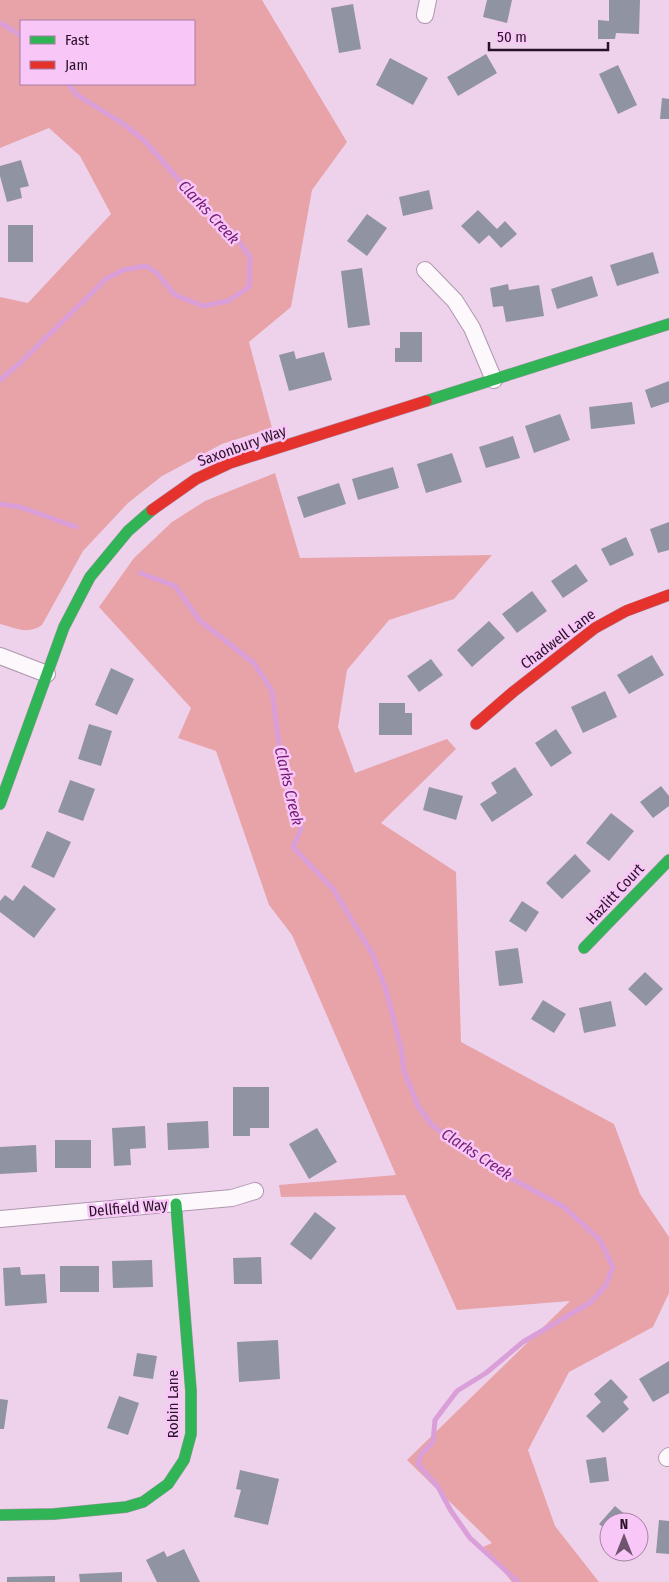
<svg xmlns="http://www.w3.org/2000/svg" width="669" height="1582" font-family="'Fira Sans Condensed',sans-serif">
  <style>
    .forest { fill: #e8a3a8; fill-rule: evenodd }
    .lines { fill: none; stroke-linecap: round; stroke-linejoin: round }
    .stream { stroke: #da9ed8; stroke-width: 5 }
    .building { fill: #9093a1 }
    .street-casing { stroke: #ae97ad; stroke-width: 18 }
    .fast-casing { stroke: #ae97ad; stroke-width: 12 }
    .jam-casing { stroke: #ae97ad; stroke-width: 12 }
    .street { stroke: #fcf8fc; stroke-width: 16 }
    .fast { stroke: #30b455; stroke-width: 11 }
    .jam { stroke: #e5322d; stroke-width: 11 }
    .labels { text-anchor: middle; dominant-baseline: central; stroke-width: 5; stroke-linejoin: round; paint-order: stroke }
    .street-label { font-size: 15px; fill: #281228; stroke: #f9c7f7 }
    .water-label { font-size: 16px; font-style: italic; fill: #741c75; stroke: #f9c7f7 }
  </style>
  <rect width="100%" height="100%" fill="#eed2ec"/>
  <path class="forest" d="M0,0H262L347,142L312,190L291,307L249,342L272,428L222,444L162,476L128,503L83,551L42,625C27,635 16,628 0,624V297L28,303L111,214L80,156L49,128L0,148ZM21,21H194V84H21Z
    M275,473L300,558L492,555L454,599L389,620L347,670L338,727L355,773L447,739L456,749L381,823L456,872L461,1042L614,1124L640,1194L669,1237V1293L653,1327L569,1372L528,1450L555,1526L599,1582H512L483,1547L492,1543L407,1460L570,1301L457,1310L405,1195L281,1197L279,1185L396,1175L292,935L269,905L216,751L178,738L191,708L99,607L134,558L172,522L205,501Z"/>
  <g class="lines">
    <path class="stream" d="M0,23L16,32L21,37
      M0,380L20,363L106,279L123,270L146,266L157,273L175,295L203,306L228,301L249,287L250,257L232,232L205,210L145,141L122,123L77,95L68,84
      M0,504L20,507L76,527
      M140,573L175,586L200,621L254,663L272,691L280,752L301,829L293,847L333,889L373,955L386,990L401,1048L404,1071L418,1106L431,1124L456,1144L505,1175L564,1207L600,1240L613,1267L606,1285L591,1302L523,1342L486,1373L457,1391L435,1420L433,1442L421,1454L418,1464L438,1487L451,1511L470,1538L518,1582"/>
  </g>
  <path class="building" d="M487,0H512L507,23L483,17Z
    M609,0H640L639,34L616,33L615,39H598V20L609,21Z
    M353,4L361,49L339,53L331,8Z
    M486,54L497,73L458,96L447,77Z
    M390,58L428,78L413,105L376,85Z
    M618,65L637,105L618,114L599,74Z
    M662,98L669,99V119H660Z
    M21,160L29,186L20,188L22,198L7,202L0,176V166Z
    M429,190L433,209L403,216L399,197Z
    M478,210L497,229L505,221L517,234L501,248L489,235L479,244L461,226Z
    M367,214L387,228L367,256L347,241Z
    M8,225H33V262H8Z
    M653,252L659,273L617,286L610,265Z
    M362,268L370,325L348,328L341,271Z
    M592,276L598,296L557,309L551,289Z
    M508,284L509,290L539,285L544,316L506,322L503,306L493,307L490,288Z
    M400,332H422V362H395V348H400Z
    M294,351L296,359L324,352L332,380L289,391L279,355Z
    M669,381V402L651,408L645,390Z
    M632,402L635,424L591,429L589,407Z
    M560,414L570,440L534,453L525,426Z
    M513,436L520,458L486,468L479,447Z
    M452,453L462,482L426,493L417,464Z
    M393,467L399,488L358,500L352,479Z
    M339,483L346,504L304,518L297,497Z
    M669,522V550L658,553L650,529Z
    M626,537L634,555L610,566L601,549Z
    M576,564L588,581L563,598L551,581Z
    M532,591L547,611L517,633L502,614Z
    M489,621L505,638L472,667L457,650Z
    M652,655L664,675L629,694L617,675Z
    M431,659L443,675L419,692L407,676Z
    M111,668L134,679L117,715L95,705Z
    M605,691L617,717L583,733L571,707Z
    M379,703H405V713H412V735H379Z
    M89,724L112,731L101,766L78,759Z
    M556,729L572,753L551,767L535,743Z
    M515,767L533,795L492,822L480,804L497,793L491,783Z
    M70,780L95,789L83,821L58,812Z
    M661,786L669,796V806L653,818L640,802Z
    M429,787L463,796L456,820L423,810Z
    M611,813L634,831L609,861L586,843Z
    M47,831L71,842L54,878L31,867Z
    M575,854L591,871L562,899L546,883Z
    M24,885L56,909L34,938L0,912V901L5,895L13,901Z
    M522,901L539,912L526,932L509,921Z
    M518,948L523,983L499,986L495,951Z
    M645,972L663,989L646,1006L628,989Z
    M543,1000L566,1014L554,1033L531,1019Z
    M611,1001L616,1026L584,1033L579,1008Z
    M233,1087H269V1128H250V1136H233Z
    M208,1121L209,1148L168,1150L167,1123Z
    M145,1126L146,1148L130,1149L131,1165L114,1166L112,1128Z
    M317,1128L337,1162L309,1179L289,1144Z
    M55,1140H91V1168H55Z
    M36,1145L37,1172L0,1174V1147Z
    M315,1212L336,1228L311,1260L290,1244Z
    M261,1257L262,1284H234L233,1258Z
    M152,1260L153,1287L113,1288L112,1261Z
    M60,1266H99V1292H60Z
    M20,1267L21,1275L45,1274L47,1303L5,1306L3,1268Z
    M278,1340L280,1379L239,1382L237,1342Z
    M137,1353L157,1356L153,1379L133,1376Z
    M669,1361V1393L653,1402L639,1379Z
    M611,1379L628,1397L623,1402L629,1409L603,1433L586,1416L601,1402L594,1394Z
    M119,1396L139,1403L128,1435L107,1428Z
    M0,1399L8,1400L4,1429H0Z
    M606,1457L609,1481L590,1483L586,1460Z
    M240,1470L279,1479L268,1525L234,1517L241,1490L236,1489Z
    M615,1506L634,1522H609V1532L599,1524Z
    M659,1520L669,1521V1554L656,1553Z
    M184,1549L200,1582H157L146,1560L164,1551L167,1557Z
    M122,1572V1582H80L79,1574Z
    M55,1576V1582H7V1577Z"/>
  <g class="lines">
    <defs>
      <path id="street" d="M425,15L428,0
        M425,270L455,301L472,328L494,380
        M0,656L47,674
        M0,1219L232,1198L255,1191
        M667,1458L669,1456"/>
      <path id="fast" d="M426,401L669,324
        M0,804L64,627L90,577L128,531L152,510
        M584,948L669,860
        M0,1515L54,1514L126,1507L143,1502L168,1484L184,1460L191,1434V1391L176,1204"/>
      <path id="jam" d="M152,510L196,479L230,463L426,401
        M476,724L513,692L595,628L626,611L669,595"/>
    </defs>
    <use href="#street" class="street-casing"/>
    <use href="#fast" class="fast-casing"/>
    <use href="#jam" class="jam-casing"/>
    <use href="#street" class="street"/>
    <use href="#fast" class="fast"/>
    <use href="#jam" class="jam"/>
  </g>
  <g class="labels">
    <g class="street-label">
      <text transform="translate(242 446) rotate(-20)">Saxonbury Way</text>
      <text transform="translate(558 639) rotate(-37)">Chadwell Lane</text>
      <text transform="translate(615 894) rotate(-47)">Hazlitt Court</text>
      <text transform="translate(128 1208) rotate(-5)">Dellfield Way</text>
      <text transform="translate(173 1404) rotate(-90)">Robin Lane</text>
    </g>
    <g class="water-label">
      <text transform="translate(209 212) rotate(47)">Clarks Creek</text>
      <text transform="translate(289 786) rotate(77)">Clarks Creek</text>
      <text transform="translate(477 1154) rotate(33)">Clarks Creek</text>
    </g>
  </g>
  <rect x="20" y="20" width="175" height="65" fill="#f9c7f7" stroke="#a57fa4"/>
  <rect x="30" y="36" width="25" height="8" fill="#30b455" stroke="#a57fa4"/>
  <text x="65" y="45" font-size="15" fill="#281228">Fast</text>
  <rect x="30" y="61" width="25" height="8" fill="#e5322d" stroke="#a57fa4"/>
  <text x="65" y="70" font-size="15" fill="#281228">Jam</text>
  <g transform="translate(624 1537)"><circle r="24" fill="#f9c7f7" stroke="#a57fa4"/>
  <path d="M0-4L9 19L0 12L-9 19Z" fill="#6d556d"/>
  <text y="-8" font-size="14" font-weight="bold" text-anchor="middle" fill="#281228">N</text>
  </g>
  <path d="M489 42v8h119v-8" fill="none" stroke="#281228" stroke-width="2.5"/>
  <text x="497" y="42" font-size="15" fill="#281228" stroke="#f9c7f7" stroke-width="4" paint-order="stroke">50 m</text>
</svg>
